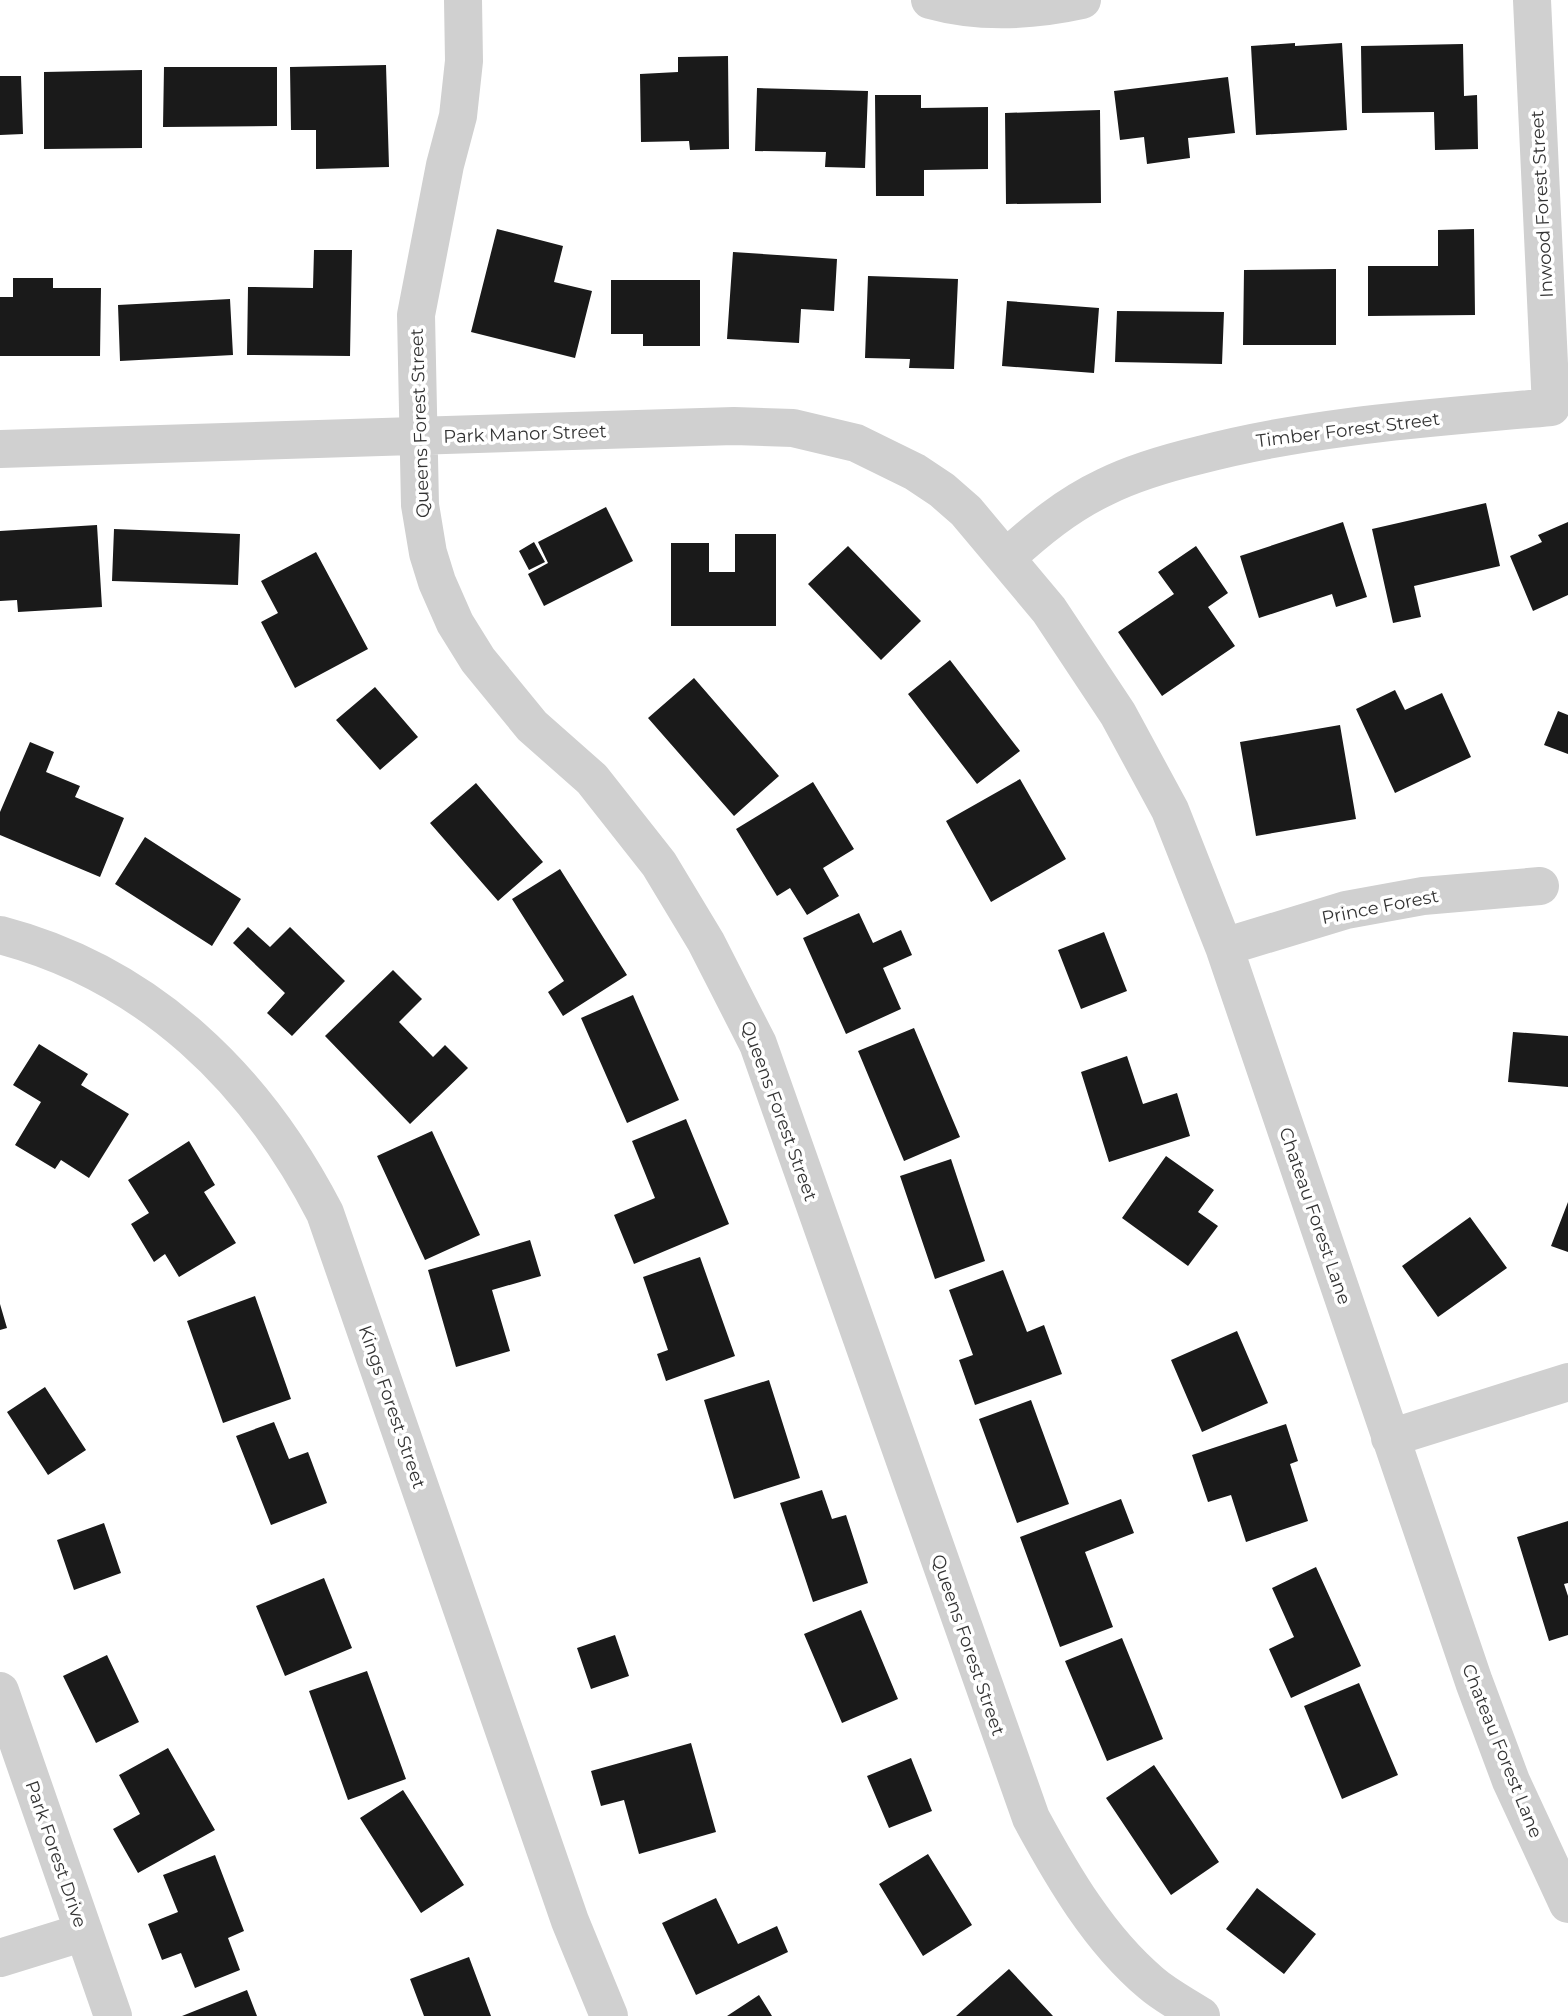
<svg xmlns="http://www.w3.org/2000/svg" width="1568" height="2016" font-family="Montserrat,sans-serif">
  <style>
    .building { fill: #1a1a1a }
    .lines { fill: none; stroke-linecap: round; stroke-linejoin: round }
    .street { stroke: #d0d0d0; stroke-width: 38 }
    .labels { text-anchor: middle; dominant-baseline: central; stroke-width: 7; stroke-linejoin: round; paint-order: stroke }
    .street-label { font-size: 18px; fill: #333; stroke: #fff }
  </style>
  <rect width="100%" height="100%" fill="#fff"/>
  <path class="building" d="M1295,43V46L1342,43L1347,130L1256,135L1251,46Z
    M1463,44L1464,96L1477,95L1478,149L1435,150L1434,112L1362,113L1361,46Z
    M728,56L729,149L690,150L689,141L641,142L640,74L678,72V57Z
    M386,65L389,167L316,169V130H291L290,67Z
    M164,67H277V126L163,127Z
    M142,70V148L44,149V72Z
    M0,76H21L23,134L0,135Z
    M1228,77L1235,133L1188,138L1190,158L1147,164L1144,137L1120,140L1114,91Z
    M757,88L868,91L865,168L825,167L826,152L755,151Z
    M875,95H921V108L988,107V169L924,170V196H876Z
    M1100,110L1101,203L1006,204L1005,113Z
    M497,229L563,246L554,282L592,291L575,358L471,332Z
    M1474,229L1475,315L1368,316V266H1438V230Z
    M314,250H352L350,356L247,355L248,287L313,288Z
    M733,252L837,259L834,311L801,309L799,343L727,339Z
    M1336,269V345H1243L1244,270Z
    M868,276L958,279L954,369L909,368L910,359L865,358Z
    M13,278H53V288H101L100,356H0V297H13Z
    M611,280H700V346H643V334H611Z
    M230,299L233,355L120,361L118,305Z
    M1007,301L1099,308L1094,373L1002,366Z
    M1117,311L1224,312L1222,364L1115,362Z
    M1486,503L1500,566L1414,586L1421,617L1393,623L1372,529Z
    M606,507L633,561L544,606L528,574L548,563L538,542Z
    M1343,522L1367,597L1336,607L1332,594L1259,618L1240,556Z
    M1568,522V595L1533,611L1510,556L1542,542L1538,535Z
    M97,525L102,607L18,612L17,600L0,601V531Z
    M114,529L240,534L238,585L112,581Z
    M735,534H776V626H671V543H709V572H735Z
    M534,542L545,562L529,570L519,551Z
    M848,546L921,621L881,660L808,584Z
    M1196,546L1228,593L1208,607L1235,646L1162,696L1118,632L1174,594L1158,572Z
    M316,552L368,649L295,688L261,622L278,613L261,581Z
    M950,660L1020,751L977,784L908,694Z
    M694,678L779,776L734,816L648,718Z
    M375,687L418,737L380,770L336,720Z
    M1395,690L1405,710L1442,693L1471,757L1395,793L1356,709Z
    M1558,711L1568,715V754L1544,745Z
    M1340,725L1356,819L1256,836L1240,742Z
    M30,742L54,752L46,772L80,786L75,797L124,818L100,877L0,835V812Z
    M1020,779L1066,859L991,902L946,821Z
    M813,782L854,849L823,868L839,896L807,915L790,888L777,896L736,829Z
    M476,783L543,862L498,901L430,823Z
    M145,837L241,899L212,946L115,884Z
    M560,869L627,975L563,1016L548,992L564,981L512,899Z
    M859,913L873,943L901,930L912,955L883,968L901,1009L846,1034L803,938Z
    M248,927L270,947L290,927L345,981L292,1036L267,1013L285,993L233,943Z
    M1104,932L1127,991L1081,1009L1058,950Z
    M393,970L422,999L399,1022L433,1057L445,1045L468,1068L410,1124L325,1036Z
    M633,995L679,1100L627,1123L581,1018Z
    M914,1028L960,1137L904,1161L858,1051Z
    M1513,1032L1568,1036V1087L1508,1082Z
    M39,1044L88,1074L81,1085L129,1114L89,1178L61,1160L55,1169L15,1145L41,1102L13,1085Z
    M1127,1056L1143,1104L1177,1093L1190,1136L1109,1162L1081,1072Z
    M686,1119L729,1224L634,1264L614,1215L655,1198L632,1141Z
    M432,1131L480,1235L425,1260L377,1156Z
    M189,1141L215,1185L204,1192L236,1243L179,1277L165,1254L154,1262L131,1224L149,1213L128,1180Z
    M1166,1156L1214,1190L1198,1212L1218,1226L1188,1266L1122,1218Z
    M951,1159L985,1261L935,1279L900,1176Z
    M1568,1202V1252L1551,1246Z
    M1470,1217L1507,1268L1438,1317L1402,1266Z
    M530,1240L541,1276L492,1290L510,1351L456,1367L428,1270Z
    M700,1257L735,1356L666,1381L657,1354L668,1350L643,1277Z
    M1003,1270L1027,1332L1044,1325L1062,1374L975,1405L959,1360L973,1355L949,1290Z
    M255,1296L291,1399L223,1423L187,1321Z
    M0,1304L7,1328L0,1330Z
    M1237,1331L1268,1403L1202,1432L1171,1360Z
    M769,1380L800,1478L734,1499L704,1400Z
    M45,1387L86,1450L48,1475L7,1412Z
    M1031,1400L1069,1504L1017,1523L979,1419Z
    M274,1422L289,1459L308,1452L327,1503L271,1525L236,1436Z
    M1286,1424L1298,1461L1290,1464L1308,1521L1246,1542L1231,1495L1208,1502L1192,1455Z
    M822,1490L832,1519L846,1515L868,1583L813,1602L780,1503Z
    M1121,1499L1134,1533L1085,1552L1113,1627L1060,1647L1020,1537Z
    M1568,1521V1583L1564,1584L1568,1596V1635L1549,1641L1517,1537Z
    M104,1523L121,1573L74,1590L57,1540Z
    M1316,1567L1361,1666L1291,1698L1269,1649L1294,1637L1272,1588Z
    M324,1578L352,1648L285,1676L256,1606Z
    M861,1610L898,1699L842,1723L804,1634Z
    M615,1635L629,1676L591,1689L577,1648Z
    M1122,1638L1163,1739L1107,1761L1065,1661Z
    M107,1655L139,1722L96,1743L63,1676Z
    M367,1671L406,1779L348,1800L309,1691Z
    M1359,1683L1398,1775L1342,1799L1304,1706Z
    M691,1743L716,1832L639,1854L624,1800L601,1806L591,1771Z
    M168,1748L215,1830L138,1873L113,1829L140,1814L119,1775Z
    M911,1758L932,1811L889,1828L867,1776Z
    M1154,1765L1219,1862L1171,1895L1106,1798Z
    M403,1790L464,1885L421,1913L360,1818Z
    M928,1854L972,1925L923,1956L879,1884Z
    M215,1855L244,1931L228,1938L240,1970L195,1988L181,1953L162,1960L148,1924L178,1912L163,1875Z
    M1257,1888L1316,1934L1284,1974L1226,1929Z
    M716,1898L738,1944L777,1926L788,1952L696,1995L662,1923Z
    M469,1957L491,2016H424L410,1979Z
    M1009,1969L1053,2016H956Z
    M247,1990L257,2016H182Z
    M759,1995L772,2016H727Z"/>
  <g class="lines">
    <path class="street" d="M463,0L464,61L458,116L445,165L416,315L420,505L428,553L437,582L455,623L478,660L532,726L592,779L659,864L706,942L758,1044L1031,1818C1063,1877 1099,1939 1151,1983C1166,1996 1184,2005 1201,2016
      M930,0C980,14 1032,11 1082,0
      M0,449L734,426L793,428L856,443L915,472L942,490L966,511L1049,610L1118,714L1170,810L1224,947L1474,1682L1511,1781L1568,1904
      M1006,558C1037,530 1067,505 1105,487C1135,472 1167,463 1200,455C1315,425 1433,418 1551,407L1532,0
      M0,935C149,974 256,1079 325,1213L570,1921L609,2016
      M1224,947L1346,910L1423,896L1540,886
      M1390,1438L1568,1382
      M0,1691L113,2016
      M0,1958L84,1932"/>
  </g>
  <g class="labels">
    <g class="street-label">
      <text transform="translate(1542 204) rotate(-93)">Inwood Forest Street</text>
      <text transform="translate(420 423) rotate(-92)">Queens Forest Street</text>
      <text transform="translate(1348 430) rotate(-7)">Timber Forest Street</text>
      <text transform="translate(525 434) rotate(-2)">Park Manor Street</text>
      <text transform="translate(1380 907) rotate(-11)">Prince Forest</text>
      <text transform="translate(779 1111) rotate(70)">Queens Forest Street</text>
      <text transform="translate(1315 1216) rotate(71)">Chateau Forest Lane</text>
      <text transform="translate(392 1407) rotate(71)">Kings Forest Street</text>
      <text transform="translate(968 1645) rotate(71)">Queens Forest Street</text>
      <text transform="translate(1502 1751) rotate(68)">Chateau Forest Lane</text>
      <text transform="translate(56 1854) rotate(71)">Park Forest Drive</text>
    </g>
  </g>
</svg>
